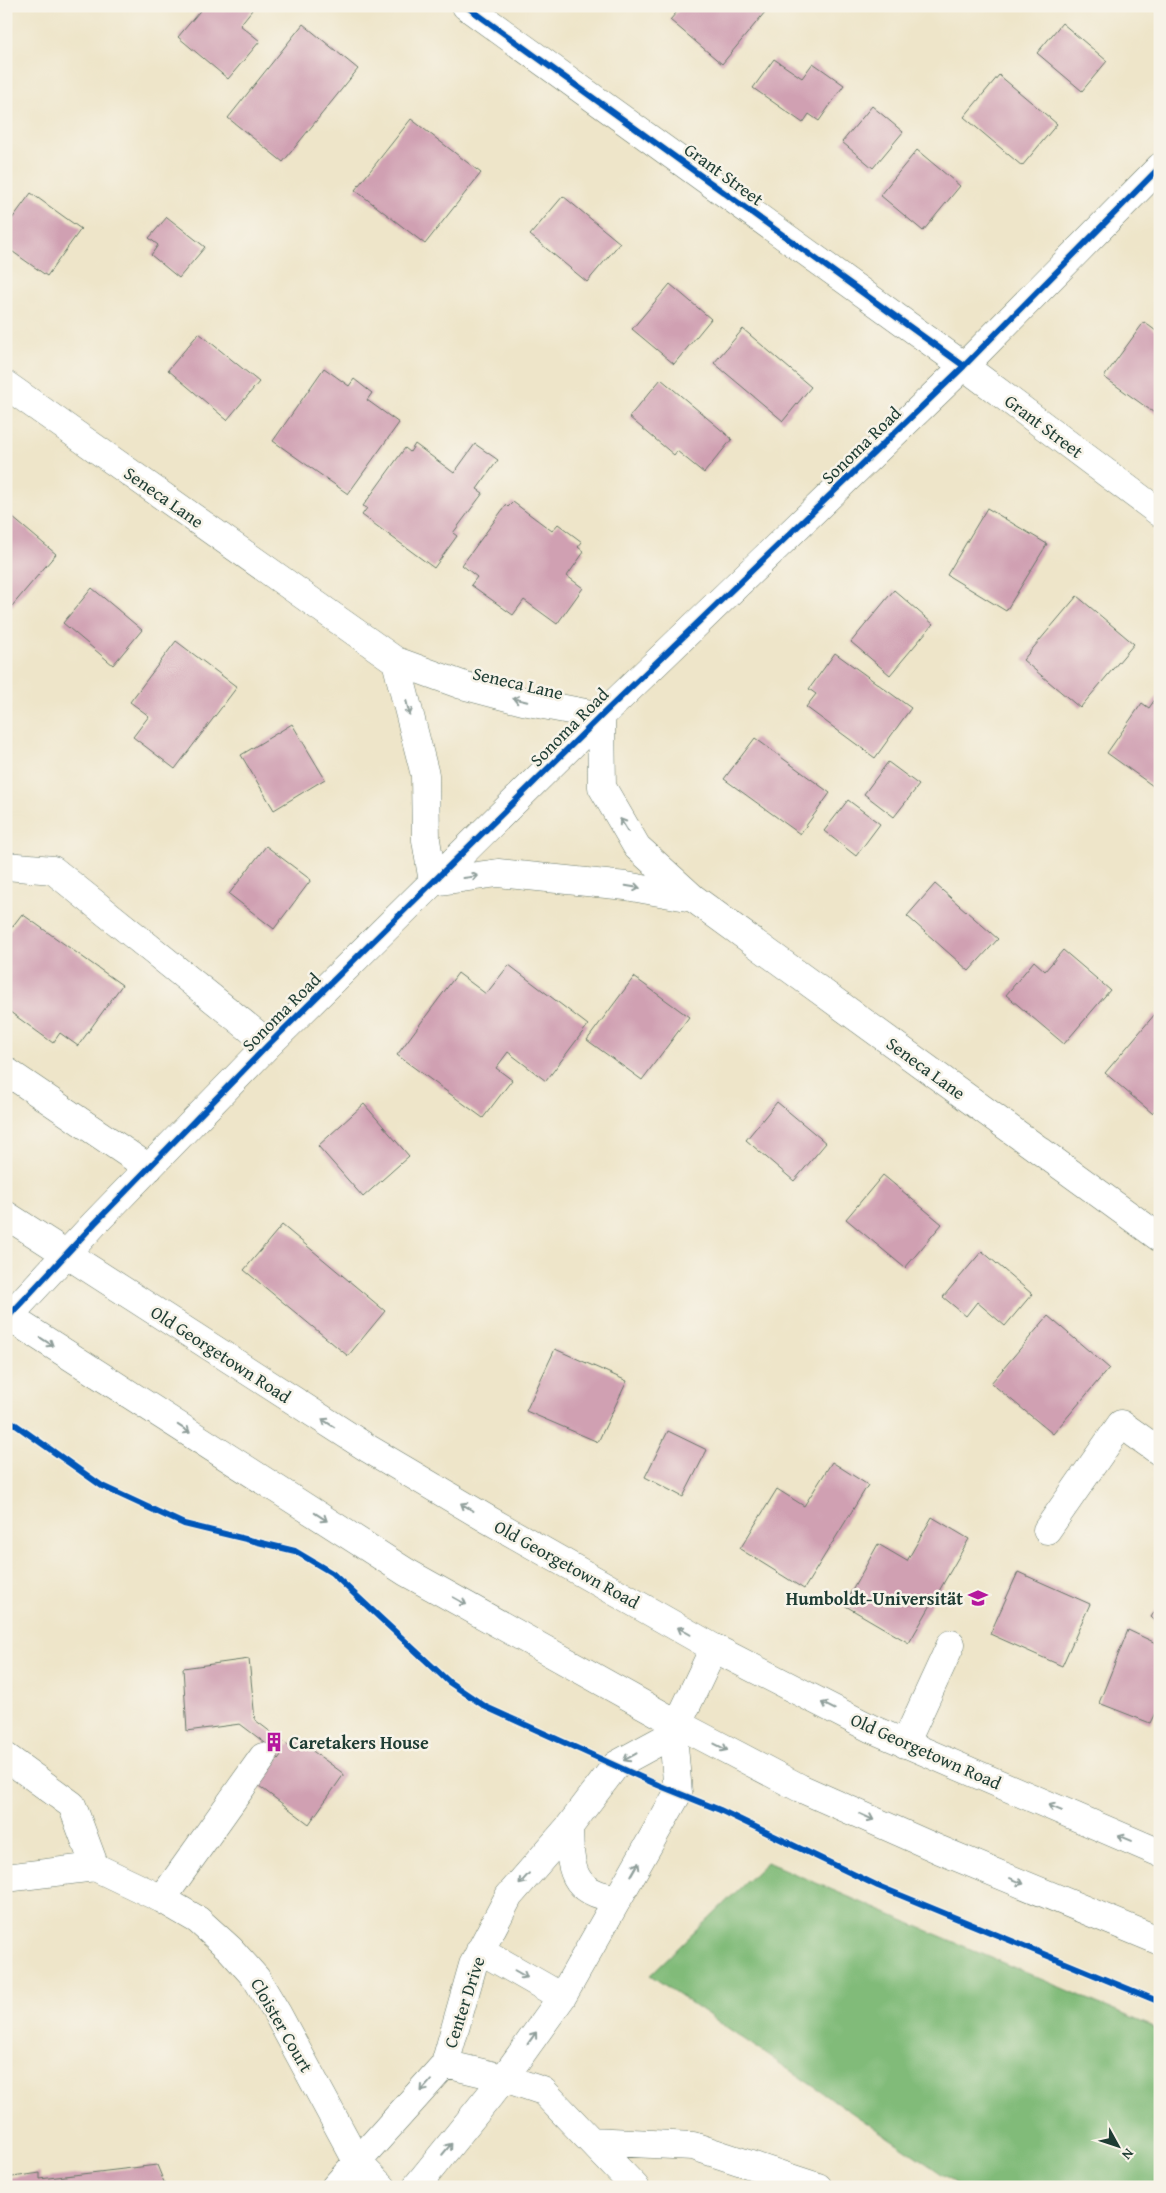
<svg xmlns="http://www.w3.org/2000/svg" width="1166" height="2193" font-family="'Gentium Book Plus',serif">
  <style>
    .forest { fill: #81bb79; stroke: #507c56 }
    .building { fill: #d0a0b2 }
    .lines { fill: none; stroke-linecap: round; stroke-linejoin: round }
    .minor-casing { stroke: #677868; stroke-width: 29 }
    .major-casing { stroke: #677868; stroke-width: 29 }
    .minor { stroke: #fff; stroke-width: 28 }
    .major { stroke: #fff; stroke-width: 28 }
    .cycleway-casing { stroke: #f7f3e8; stroke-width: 9 }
    .cycleway { stroke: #0057b8; stroke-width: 6 }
    .oneway { stroke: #8f9e9a }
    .labels { text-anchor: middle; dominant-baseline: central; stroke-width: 5; stroke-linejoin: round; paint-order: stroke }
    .street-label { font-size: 18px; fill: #1f3d34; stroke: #f7f3e8 }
    .poi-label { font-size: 18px; font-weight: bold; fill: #1f3d34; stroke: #f7f3e8; text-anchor: end }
  </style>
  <rect width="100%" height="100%" fill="#f7f3e8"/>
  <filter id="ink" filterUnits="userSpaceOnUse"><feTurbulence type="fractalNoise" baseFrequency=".02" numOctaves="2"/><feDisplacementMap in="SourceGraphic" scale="10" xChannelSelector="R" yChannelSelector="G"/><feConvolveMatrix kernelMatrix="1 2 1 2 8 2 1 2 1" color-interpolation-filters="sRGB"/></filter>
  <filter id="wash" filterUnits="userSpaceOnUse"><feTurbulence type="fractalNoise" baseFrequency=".0096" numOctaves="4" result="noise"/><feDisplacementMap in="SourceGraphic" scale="20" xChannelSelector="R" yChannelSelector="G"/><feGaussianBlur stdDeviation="1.12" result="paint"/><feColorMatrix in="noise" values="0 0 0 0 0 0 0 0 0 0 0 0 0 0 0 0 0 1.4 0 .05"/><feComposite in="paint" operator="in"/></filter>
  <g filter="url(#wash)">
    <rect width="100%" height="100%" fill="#eee5c9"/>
    <path class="forest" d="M767,1862L1160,2030V2187H961L650,1975Z"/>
    <g id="blocks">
      <path class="building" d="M204,6H248L252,10L240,25L260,41L228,79L178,37Z
        M682,6H770L722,64L670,20Z
        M1062,23L1107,61L1082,91L1037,53Z
        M303,24L358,69L283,162L228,118Z
        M774,59L802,78L813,63L844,85L819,121L809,114L803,123L753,88Z
        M999,75L1057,124L1022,166L964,117Z
        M872,106L903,132L873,168L842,142Z
        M411,119L481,173L425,244L355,190Z
        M917,150L960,186L923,231L880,195Z
        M31,193L81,229L47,276L6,247V227Z
        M563,196L620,243L587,282L530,235Z
        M167,217L205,247L179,278L151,255L158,245L149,238Z
        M670,284L711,319L674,364L632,329Z
        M1144,322L1160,334V417L1104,377Z
        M743,329L811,387L783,421L714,363Z
        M199,333L259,382L227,420L168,370Z
        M324,368L349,386L354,379L372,393L367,400L399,423L348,494L273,441Z
        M661,379L732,439L704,473L677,451L674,455L629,417Z
        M415,444L454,473L475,444L498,460L477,489L483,493L453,533L457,536L434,568L362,515L367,508L363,506L405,448L410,452Z
        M513,502L552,531L558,524L582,542L578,547L584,552L567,576L583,588L557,624L524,600L513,615L471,585L477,577L462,565L506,505L508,507Z
        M987,508L1047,544L1006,611L947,575Z
        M6,512L56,554L12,606L6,601Z
        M92,588L142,630L113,665L63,623Z
        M894,590L933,624L890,675L851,642Z
        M1077,596L1134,644L1080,708L1023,660Z
        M176,641L237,687L175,769L133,737L149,716L130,702Z
        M835,653L911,708L875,758L806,707L816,694L809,689Z
        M1160,692V777L1153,786L1107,753L1142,703L1149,708Z
        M292,724L325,779L274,810L241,755Z
        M755,738L830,793L800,834L724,779Z
        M888,762L919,785L894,817L864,794Z
        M848,800L880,824L856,856L824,831Z
        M266,846L311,880L274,929L229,894Z
        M935,884L998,939L969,971L907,916Z
        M22,914L122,985L78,1046L60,1033L53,1043L6,1009V935Z
        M1063,950L1110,990L1064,1044L1006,995L1034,961L1045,971Z
        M509,965L588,1025L546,1081L508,1052L496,1068L512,1080L483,1118L397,1055L458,973L486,994Z
        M634,977L689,1017L642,1080L587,1040Z
        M1155,1014L1160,1018V1104L1152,1113L1105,1073Z
        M777,1102L826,1143L794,1181L746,1140Z
        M364,1104L409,1156L363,1197L318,1146Z
        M883,1175L942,1224L905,1268L846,1219Z
        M282,1225L385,1311L348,1356L244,1270Z
        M982,1251L1032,1294L1005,1326L977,1302L966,1316L943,1297Z
        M1048,1316L1109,1368L1053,1434L991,1383Z
        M555,1349L627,1381L598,1442L526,1411Z
        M668,1431L707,1450L683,1497L645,1477Z
        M832,1462L868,1485L804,1589L740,1549L777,1489L804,1506Z
        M932,1517L969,1539L909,1643L844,1605L878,1544L907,1561Z
        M1018,1572L1090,1604L1062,1666L990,1634Z
        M1160,1604V1625L1151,1617Z
        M1128,1630L1160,1645V1703L1150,1723L1099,1703Z
        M249,1659L255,1720L289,1746L295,1738L344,1774L309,1824L259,1786L281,1755L240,1724L187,1731L183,1668Z
        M157,2165L166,2187H6V2178L40,2173V2179Z"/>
    </g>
  </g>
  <g filter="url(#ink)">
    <use href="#blocks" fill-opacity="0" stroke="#677868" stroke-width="1"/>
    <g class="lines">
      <defs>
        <path id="minor" d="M466,6L964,366L1160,513
          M6,385L396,661L462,685L523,701L601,716L602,787L637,847L693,898L1160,1238
          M396,661L425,775L426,840L433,882L498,873L626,886L693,898
          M6,866L53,870L269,1044
          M6,1071L149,1168
          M8,1317L95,1223L269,1044L601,716L964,366L1160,167
          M1047,1530L1121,1424L1160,1452
          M905,1744L951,1644
          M6,1757L72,1805L95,1867
          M569,1827C570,1868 571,1894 618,1898
          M6,1878L95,1867L162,1899L198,1920L230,1949L256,1978L277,2013L358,2163L382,2187
          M162,1899L263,1757
          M480,1950L562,1997
          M445,2064L504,2078L543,2091L635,2187
          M591,2141L693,2146L818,2187
          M335,2187L445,2064L473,1965L509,1896L569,1827L616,1765L673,1734
          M416,2187L504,2078L562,1997L678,1793L673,1734L714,1648"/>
        <path id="major" d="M6,1215L369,1449L489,1520L714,1648L872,1729L1160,1853
          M6,1315L406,1572L678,1724L800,1788L940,1850L1160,1941"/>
      </defs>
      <use href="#minor" class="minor-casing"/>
      <use href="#major" class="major-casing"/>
      <use href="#minor" class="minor"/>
      <use href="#major" class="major"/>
      <defs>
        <path id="cycleway" d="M466,6L964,366
          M8,1317L95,1223L269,1044L601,716L964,366L1160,167
          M6,1418L102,1486L184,1524L295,1551L332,1573L449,1682L486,1707L658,1785L720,1810L878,1886L1160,2002"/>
      </defs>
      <use href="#cycleway" class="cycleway-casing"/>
      <use href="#cycleway" class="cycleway"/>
    </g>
    <defs><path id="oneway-shaft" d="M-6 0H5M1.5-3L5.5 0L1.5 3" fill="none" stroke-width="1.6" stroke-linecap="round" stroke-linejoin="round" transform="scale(1.25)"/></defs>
    <g class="oneway">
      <use href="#oneway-shaft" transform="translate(520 700) rotate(-167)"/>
      <use href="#oneway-shaft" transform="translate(408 708) rotate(76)"/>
      <use href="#oneway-shaft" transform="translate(624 825) rotate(-121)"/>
      <use href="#oneway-shaft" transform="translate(471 877) rotate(-8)"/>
      <use href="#oneway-shaft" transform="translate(633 887) rotate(10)"/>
      <use href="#oneway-shaft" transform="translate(47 1342) rotate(33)"/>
      <use href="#oneway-shaft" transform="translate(328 1423) rotate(-147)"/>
      <use href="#oneway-shaft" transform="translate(184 1429) rotate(33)"/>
      <use href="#oneway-shaft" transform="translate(467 1507) rotate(-149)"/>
      <use href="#oneway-shaft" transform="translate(321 1517) rotate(33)"/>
      <use href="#oneway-shaft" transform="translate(460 1601) rotate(29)"/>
      <use href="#oneway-shaft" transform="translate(684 1631) rotate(-150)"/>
      <use href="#oneway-shaft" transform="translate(828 1706) rotate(-153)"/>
      <use href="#oneway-shaft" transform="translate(721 1747) rotate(27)"/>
      <use href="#oneway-shaft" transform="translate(630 1757) rotate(151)"/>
      <use href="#oneway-shaft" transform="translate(1055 1808) rotate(-157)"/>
      <use href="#oneway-shaft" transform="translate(867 1817) rotate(24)"/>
      <use href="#oneway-shaft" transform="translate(1125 1838) rotate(-157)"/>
      <use href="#oneway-shaft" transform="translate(635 1869) rotate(-60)"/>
      <use href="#oneway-shaft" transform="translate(524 1879) rotate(131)"/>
      <use href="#oneway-shaft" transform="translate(1017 1881) rotate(23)"/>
      <use href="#oneway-shaft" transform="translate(521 1974) rotate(30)"/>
      <use href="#oneway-shaft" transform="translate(532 2038) rotate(-54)"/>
      <use href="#oneway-shaft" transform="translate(426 2086) rotate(131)"/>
      <use href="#oneway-shaft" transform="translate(447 2149) rotate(-50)"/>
    </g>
  </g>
  <defs>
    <symbol id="university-bare" viewBox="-9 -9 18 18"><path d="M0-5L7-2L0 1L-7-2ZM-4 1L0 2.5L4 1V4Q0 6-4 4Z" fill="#b5179e" stroke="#f7f3e8" stroke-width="2.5" paint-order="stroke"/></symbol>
    <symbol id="building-bare" viewBox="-9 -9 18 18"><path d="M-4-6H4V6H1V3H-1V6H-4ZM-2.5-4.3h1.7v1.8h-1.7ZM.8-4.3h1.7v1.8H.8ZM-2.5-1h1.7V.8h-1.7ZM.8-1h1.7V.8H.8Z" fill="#b5179e" stroke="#f7f3e8" stroke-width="2.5" paint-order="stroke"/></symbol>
  </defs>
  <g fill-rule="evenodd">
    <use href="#university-bare" x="964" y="1584" width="28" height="28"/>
    <use href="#building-bare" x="260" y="1728" width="28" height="28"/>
  </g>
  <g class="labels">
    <g class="street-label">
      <text transform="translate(724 174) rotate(36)">Grant Street</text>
      <text transform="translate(1044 426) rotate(37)">Grant Street</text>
      <text transform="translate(861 445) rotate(-44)">Sonoma Road</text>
      <text transform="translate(164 497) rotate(35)">Seneca Lane</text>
      <text transform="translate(518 683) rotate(13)">Seneca Lane</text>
      <text transform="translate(569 727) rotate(-45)">Sonoma Road</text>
      <text transform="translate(281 1012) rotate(-45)">Sonoma Road</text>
      <text transform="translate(926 1068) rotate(36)">Seneca Lane</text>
      <text transform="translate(221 1354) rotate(33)">Old Georgetown Road</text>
      <text transform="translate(567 1564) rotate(29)">Old Georgetown Road</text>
      <text transform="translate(926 1751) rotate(24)">Old Georgetown Road</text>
      <text transform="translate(464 2002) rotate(-72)">Center Drive</text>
      <text transform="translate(282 2025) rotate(60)">Cloister Court</text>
    </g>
    <g class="poi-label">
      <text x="963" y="1598">Humboldt-Universität</text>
      <text x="289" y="1742" text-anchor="start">Caretakers House</text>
    </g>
  </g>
  <rect width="1166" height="2193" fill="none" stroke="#f7f3e8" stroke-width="25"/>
  <g transform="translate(1118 2146) rotate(130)" stroke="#f7f3e8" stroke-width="4" paint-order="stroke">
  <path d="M0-4L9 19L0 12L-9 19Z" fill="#1f3d34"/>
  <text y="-8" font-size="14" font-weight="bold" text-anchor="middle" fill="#1f3d34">N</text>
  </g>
</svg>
